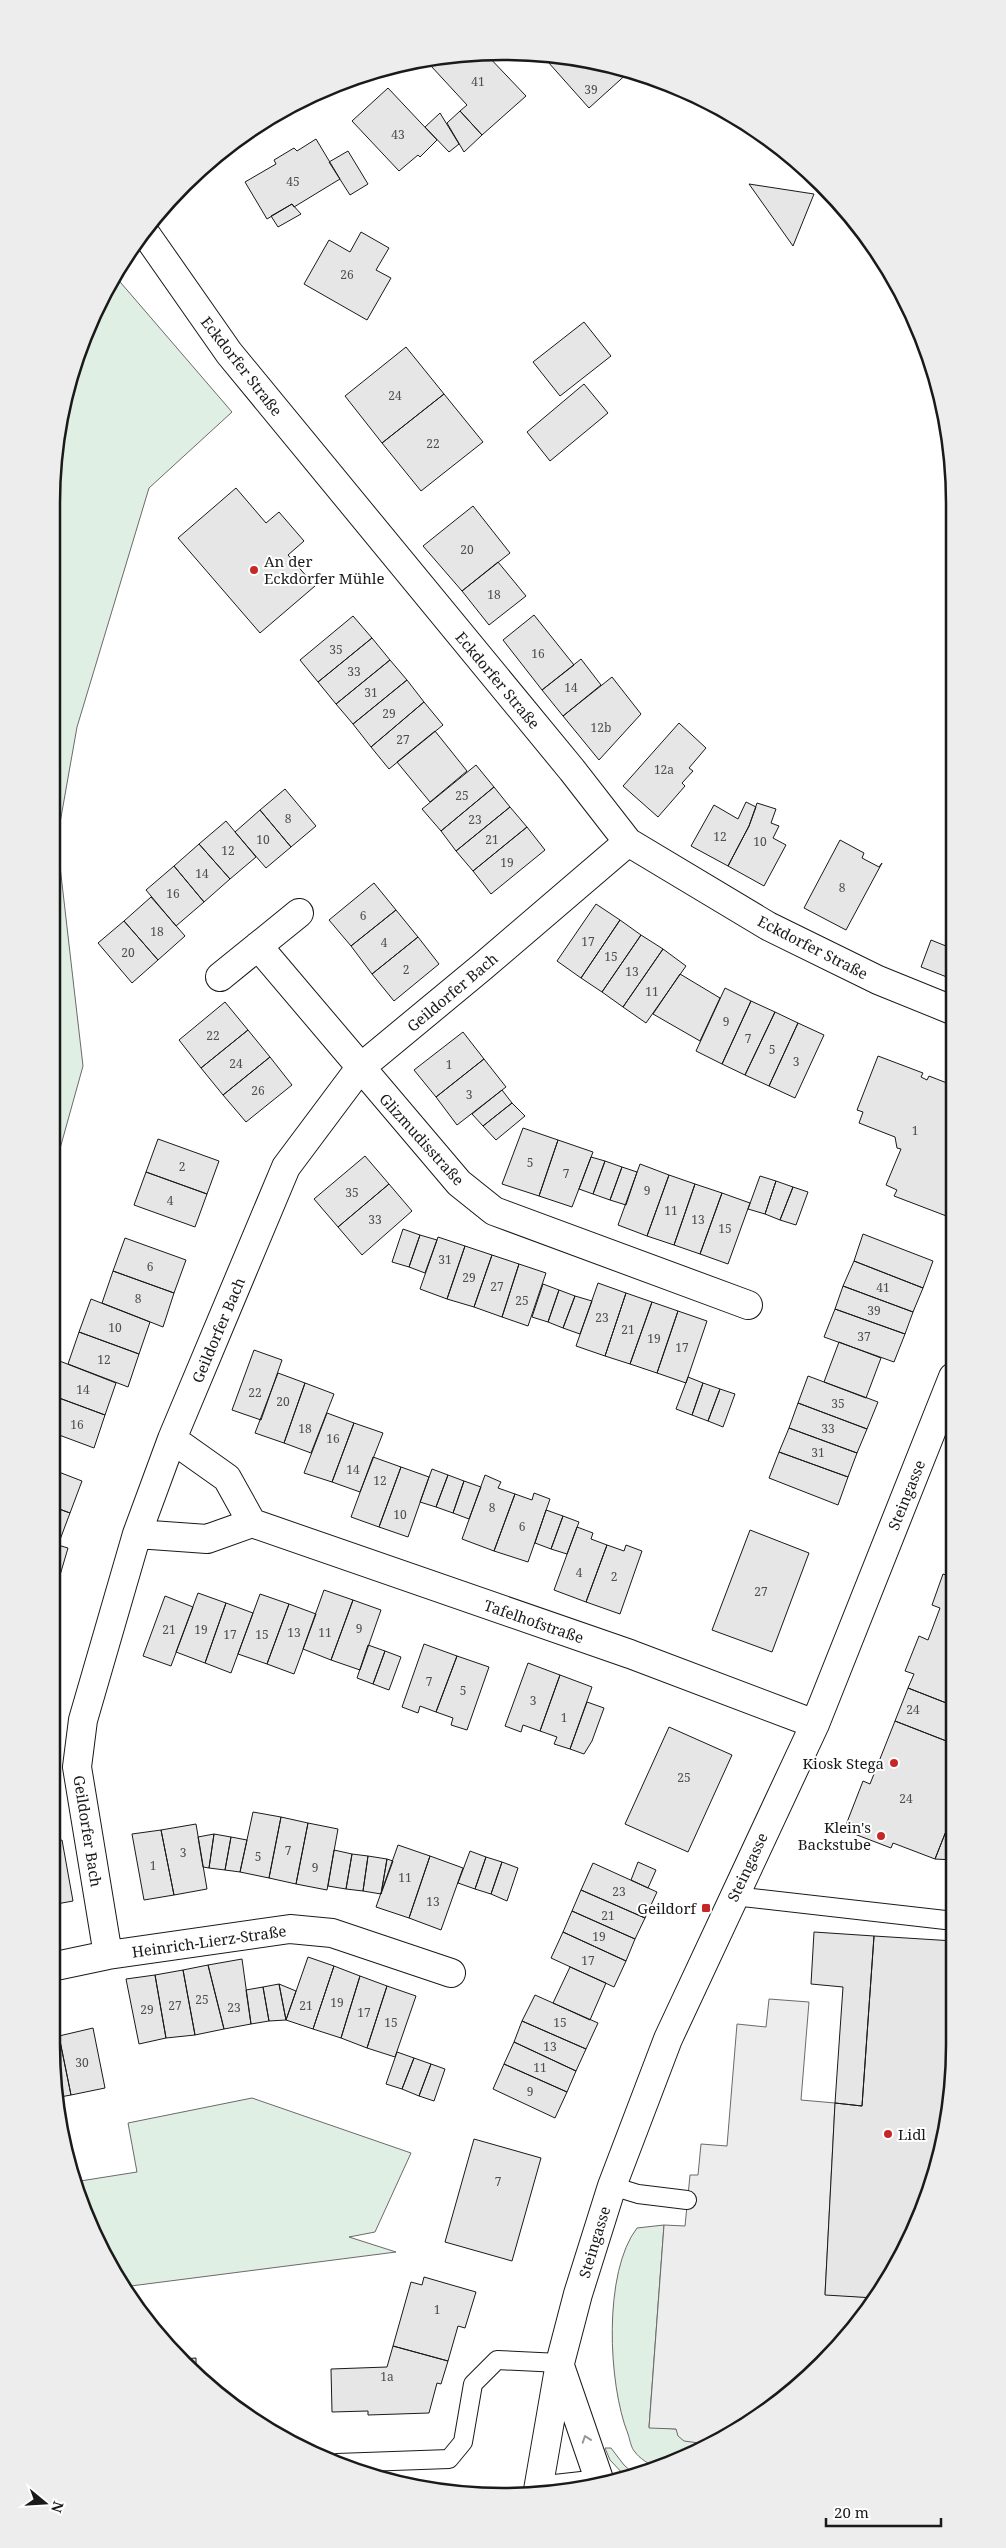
<svg xmlns="http://www.w3.org/2000/svg" width="1006" height="2548" font-family="'Noto Serif',serif">
  <style>
    .green { fill: #e0efe3; stroke: #6a6a6a }
    .parking { fill: #ededed; stroke: #6a6a6a }
    .building { fill: #e6e6e6; stroke: #1a1a1a }
    .lines { fill: none; stroke-linecap: round; stroke-linejoin: round }
    .service-casing { stroke: #1a1a1a; stroke-width: 20 }
    .minor-casing { stroke: #1a1a1a; stroke-width: 30 }
    .secondary-casing { stroke: #1a1a1a; stroke-width: 30 }
    .service { stroke: #fff; stroke-width: 18 }
    .minor { stroke: #fff; stroke-width: 28 }
    .secondary { stroke: #fff; stroke-width: 28 }
    .oneway { stroke: #989898 }
    .poi-dot { fill: #c62828; stroke: #fff; stroke-width: 2 }
    .labels { text-anchor: middle; dominant-baseline: central; stroke-width: 4; stroke-linejoin: round; paint-order: stroke }
    .number-label { font-size: 12px; fill: #4d4d4d }
    .street-label { font-size: 15px; fill: #1a1a1a; stroke: #fff }
    .poi-label { font-size: 15px; fill: #1a1a1a; stroke: #fff; text-anchor: end }
    .rim { fill: none; stroke: #1a1a1a; stroke-width: 2.5 }
  </style>
  <rect width="100%" height="100%" fill="#fff"/>
  <path class="green" d="M115,276L232,412L149,488L77,727L57,840L83,1066L51,1181V503L67,386L98,303Z
    M252,2098L411,2153L375,2232L349,2237L396,2252L123,2287L112,2271L75,2190L74,2182L137,2172L128,2123Z
    M664,2225L649,2427L676,2429L699,2443V2450L676,2462L656,2468C649,2464 639,2458 635,2452C631,2448 630,2440 628,2434C608,2384 603,2272 637,2228Z
    M605,2448H611L624,2465L635,2475L626,2477L610,2460Z"/>
  <path class="parking" d="M769,1999L809,2002L801,2100L835,2103L825,2294L875,2298L862,2320L754,2421L699,2450V2443L684,2441L678,2436L676,2429L649,2428L664,2225L685,2226L690,2175H698L701,2144L727,2146L737,2024L766,2027Z"/>
  <path class="building" d="M540,53L620,67L630,71L589,108Z
    M486,54L526,96L482,135L460,111L467,105L431,66L444,55Z
    M388,88L437,140L420,157L418,155L399,171L352,121Z
    M460,111L482,135L464,152L447,123Z
    M440,113L459,144L449,152L425,127Z
    M316,139L340,179L294,207L292,204L267,219L245,182L276,164L274,160L294,148L297,151Z
    M348,151L368,184L350,195L329,162Z
    M749,184L814,194L793,246Z
    M292,204L301,214L278,227L271,216Z
    M361,232L389,248L376,270L391,278L367,320L304,284L329,240L350,252Z
    M584,322L611,356L560,396L533,362Z
    M406,347L444,394L382,443L345,396Z
    M584,384L608,413L550,461L527,432Z
    M444,394L483,442L421,491L382,443Z
    M236,488L266,523L279,512L304,541L288,555L315,586L260,633L178,538Z
    M473,506L510,553L462,591L423,546Z
    M498,562L526,596L489,625L462,591Z
    M534,615L574,665L542,690L503,640Z
    M353,616L372,638L318,682L300,660Z
    M372,638L390,660L336,704L318,682Z
    M581,659L601,685L563,716L542,690Z
    M390,660L407,680L353,724L336,704Z
    M612,677L641,714L599,760L563,716Z
    M407,680L424,702L371,747L353,724Z
    M424,702L443,725L389,769L371,747Z
    M679,723L706,748L689,768L693,771L682,783L685,786L658,817L623,786Z
    M435,731L467,771L430,802L397,762Z
    M476,765L494,787L441,831L422,809Z
    M494,787L510,807L456,851L441,831Z
    M285,789L316,826L291,847L260,810Z
    M746,802L756,807L749,826L728,866L691,846L714,805L738,819Z
    M757,803L776,809L771,823L779,826L773,838L786,845L764,886L728,866L749,826Z
    M510,807L527,827L473,871L456,851Z
    M260,810L291,847L266,868L235,832Z
    M226,821L256,857L230,879L199,844Z
    M527,827L545,850L491,894L473,871Z
    M840,840L864,853L862,858L879,867L882,863L846,930L804,908Z
    M199,844L230,879L204,902L174,866Z
    M174,866L204,902L176,926L146,890Z
    M374,883L396,910L351,946L329,920Z
    M151,897L185,936L158,960L124,921Z
    M596,904L620,920L581,978L557,961Z
    M396,910L418,937L372,974L351,946Z
    M620,920L641,935L602,992L581,978Z
    M124,921L158,960L132,983L98,943Z
    M952,932V979L921,967L931,940L946,946Z
    M641,935L663,949L623,1007L602,992Z
    M418,937L439,964L394,1001L372,974Z
    M663,949L686,966L646,1023L623,1007Z
    M680,974L720,998L700,1041L653,1014Z
    M725,988L751,1001L722,1064L696,1051Z
    M751,1001L775,1012L745,1075L722,1064Z
    M225,1002L248,1030L201,1068L179,1040Z
    M775,1012L798,1023L769,1086L745,1075Z
    M798,1023L824,1035L795,1098L769,1086Z
    M248,1030L270,1057L223,1095L201,1068Z
    M463,1032L484,1059L436,1097L414,1070Z
    M878,1056L923,1073L921,1077L927,1080L929,1076L952,1085L953,1207L949,1217L894,1196L897,1190L886,1185L901,1149L897,1148L895,1137L859,1123L863,1112L857,1110Z
    M270,1057L292,1085L246,1122L223,1095Z
    M484,1059L506,1087L457,1125L436,1097Z
    M502,1090L512,1103L483,1126L472,1114Z
    M512,1103L525,1116L496,1140L483,1126Z
    M523,1128L558,1140L539,1196L502,1184Z
    M158,1139L219,1161L207,1194L146,1172Z
    M558,1140L593,1152L572,1207L539,1196Z
    M365,1156L389,1184L338,1227L314,1199Z
    M591,1157L605,1161L593,1194L579,1189Z
    M605,1161L622,1167L610,1200L593,1194Z
    M640,1164L669,1175L647,1236L618,1225Z
    M622,1167L637,1172L626,1205L610,1200Z
    M146,1172L207,1194L195,1227L134,1205Z
    M669,1175L695,1184L674,1245L647,1236Z
    M760,1176L776,1181L765,1214L748,1209Z
    M776,1181L793,1187L780,1220L765,1214Z
    M389,1184L412,1211L362,1255L338,1227Z
    M695,1184L722,1193L700,1254L674,1245Z
    M793,1187L808,1192L796,1225L780,1220Z
    M722,1193L750,1203L728,1264L700,1254Z
    M403,1229L420,1235L409,1267L392,1262Z
    M863,1234L933,1261L923,1288L854,1261Z
    M420,1235L437,1240L425,1273L409,1267Z
    M438,1237L465,1246L447,1299L420,1289Z
    M125,1238L186,1260L174,1293L113,1271Z
    M465,1246L492,1255L474,1307L447,1299Z
    M492,1255L519,1264L502,1317L474,1307Z
    M854,1261L923,1288L913,1312L843,1286Z
    M519,1264L546,1273L528,1326L502,1317Z
    M113,1271L174,1293L163,1327L102,1303Z
    M598,1283L626,1293L605,1356L576,1346Z
    M543,1284L559,1290L548,1322L532,1317Z
    M843,1286L913,1312L905,1334L835,1309Z
    M559,1290L575,1296L563,1328L548,1322Z
    M626,1293L652,1302L630,1364L605,1356Z
    M575,1296L592,1301L580,1334L563,1328Z
    M91,1299L150,1322L139,1354L79,1332Z
    M652,1302L678,1311L657,1373L630,1364Z
    M835,1309L905,1334L894,1362L824,1337Z
    M678,1311L707,1321L686,1383L657,1373Z
    M79,1332L139,1354L128,1387L68,1364Z
    M839,1342L881,1358L866,1398L824,1382Z
    M254,1350L282,1360L261,1420L232,1410Z
    M57,1360L116,1383L105,1415L51,1395V1375Z
    M278,1373L305,1383L284,1443L255,1433Z
    M808,1376L878,1402L867,1429L798,1403Z
    M688,1377L703,1383L692,1415L676,1409Z
    M305,1383L334,1394L311,1453L284,1443Z
    M703,1383L720,1389L708,1421L692,1415Z
    M720,1389L735,1394L723,1427L708,1421Z
    M51,1395L105,1415L94,1448L51,1432Z
    M798,1403L867,1429L857,1453L789,1428Z
    M327,1413L354,1423L332,1482L304,1473Z
    M354,1423L383,1433L360,1492L332,1482Z
    M789,1428L857,1453L848,1477L779,1452Z
    M779,1452L848,1477L838,1505L769,1478Z
    M373,1457L401,1467L379,1527L351,1517Z
    M401,1467L429,1477L408,1537L379,1527Z
    M51,1469L82,1481L70,1513L51,1506Z
    M432,1469L448,1475L436,1507L420,1502Z
    M448,1475L464,1481L453,1513L436,1507Z
    M485,1475L501,1482L498,1488L515,1494L494,1551L462,1539Z
    M464,1481L481,1487L469,1519L453,1513Z
    M534,1493L550,1499L528,1562L494,1551L515,1494L532,1500Z
    M51,1506L70,1513L58,1545L51,1543Z
    M546,1510L563,1516L551,1549L535,1543Z
    M563,1516L579,1522L567,1554L551,1549Z
    M577,1527L593,1533L591,1539L607,1545L586,1602L554,1590Z
    M750,1530L809,1553L772,1652L712,1630Z
    M51,1543L68,1548L58,1582L51,1580Z
    M607,1545L624,1551L626,1545L642,1551L620,1614L586,1602Z
    M943,1574L954,1578V1706L908,1688L914,1674L905,1671L919,1636L928,1640L940,1608L932,1605Z
    M51,1580L58,1582L51,1601Z
    M324,1590L353,1600L331,1660L303,1649Z
    M198,1593L226,1603L205,1663L176,1652Z
    M260,1594L289,1604L267,1664L238,1654Z
    M165,1596L193,1607L171,1666L143,1656Z
    M353,1600L381,1610L360,1670L331,1660Z
    M226,1603L253,1613L231,1673L205,1663Z
    M289,1604L316,1614L294,1674L267,1664Z
    M51,1616L57,1618L51,1633Z
    M424,1644L457,1656L436,1712L420,1706L418,1713L402,1707Z
    M368,1645L385,1651L373,1684L357,1678Z
    M385,1651L401,1657L389,1690L373,1684Z
    M457,1656L489,1667L467,1730L451,1725L453,1718L436,1712Z
    M528,1663L560,1675L540,1731L523,1725L521,1732L505,1726Z
    M560,1675L592,1687L570,1749L554,1744L557,1737L540,1731Z
    M908,1688L954,1706V1744L895,1721Z
    M587,1702L604,1708L592,1741L584,1754L570,1749Z
    M895,1721L954,1744V1811L935,1859L893,1843L891,1848L844,1830L863,1781L870,1784Z
    M669,1727L732,1755L688,1852L625,1824Z
    M954,1811V1860L935,1859Z
    M253,1812L281,1817L269,1878L240,1872Z
    M281,1817L308,1823L296,1884L269,1878Z
    M308,1823L338,1829L327,1890L296,1884Z
    M196,1824L207,1889L174,1895L161,1830Z
    M161,1830L174,1895L144,1900L132,1834Z
    M214,1834L231,1837L225,1870L209,1868Z
    M214,1834L209,1868L203,1867L198,1837Z
    M231,1837L247,1840L240,1872L225,1870Z
    M62,1840L73,1901L51,1905V1842Z
    M398,1845L430,1856L409,1918L376,1907Z
    M334,1850L352,1854L346,1889L328,1886Z
    M470,1851L486,1857L475,1889L458,1883Z
    M352,1854L368,1856L363,1891L346,1889Z
    M368,1856L387,1859L381,1894L363,1891Z
    M430,1856L463,1868L441,1930L409,1918Z
    M486,1857L502,1862L491,1894L475,1889Z
    M387,1859L393,1861L381,1894Z
    M502,1862L518,1868L507,1901L491,1894Z
    M638,1862L656,1870L648,1888L631,1880Z
    M593,1863L657,1892L645,1918L581,1890Z
    M581,1890L645,1918L635,1939L572,1911Z
    M572,1911L635,1939L626,1961L563,1932Z
    M563,1932L626,1961L614,1987L551,1958Z
    M814,1932L874,1936L862,2106L835,2103L843,1987L811,1984Z
    M874,1936L954,1941L955,2045L939,2162L908,2245L875,2298L825,2295L835,2103L862,2106Z
    M308,1957L334,1966L313,2029L286,2020Z
    M242,1959L251,2024L224,2029L208,1965Z
    M208,1965L224,2029L195,2035L183,1970Z
    M334,1966L360,1976L341,2038L313,2029Z
    M570,1967L606,1983L590,2020L553,2003Z
    M183,1970L195,2035L166,2038L155,1975Z
    M155,1975L166,2038L139,2044L126,1979Z
    M360,1976L387,1986L367,2048L341,2038Z
    M279,1984L286,2020L269,2021L263,1987Z
    M279,1984L296,1991L286,2020Z
    M387,1986L416,1996L395,2057L367,2048Z
    M263,1987L269,2021L251,2024L246,1990Z
    M535,1995L598,2023L586,2049L522,2021Z
    M522,2021L586,2049L576,2071L514,2042Z
    M93,2028L105,2088L71,2095L59,2036Z
    M59,2036L71,2095L60,2097L51,2045V2037Z
    M514,2042L576,2071L567,2092L504,2064Z
    M397,2052L414,2058L402,2089L386,2084Z
    M414,2058L431,2064L419,2096L402,2089Z
    M431,2064L445,2069L434,2101L419,2096Z
    M504,2064L567,2092L555,2118L493,2089Z
    M474,2139L541,2158L512,2261L445,2242Z
    M424,2277L476,2292L465,2328L458,2326L448,2361L393,2346L411,2282L422,2285Z
    M393,2346L448,2361L441,2384L437,2383L429,2413L368,2415V2411L332,2412L331,2369L387,2367Z
    M196,2358V2370L183,2359Z"/>
  <g class="lines">
    <defs>
      <path id="service" d="M734,1896L954,1921
        M612,2186L638,2194L687,2200
        M337,2463L449,2459L463,2442L473,2384L497,2360L560,2363"/>
      <path id="minor" d="M143,230L229,353L572,770L628,842L768,926L878,980L952,1010
        M258,946L459,1183L494,1211L748,1305
        M220,977L299,913
        M172,1439L227,1478L252,1523L630,1654L815,1724
        M137,1534L207,1539L252,1523
        M108,1955L77,1767L83,1720L137,1534L172,1439L286,1167L360,1068L482,967L628,842
        M51,1967L108,1955L290,1929L332,1933L451,1973
        M560,2366L601,2485
        M538,2490L560,2363L578,2294L612,2186L668,2039L815,1724L953,1377"/>
      <path id="secondary" d="M555,2489L582,2486L589,2488"/>
    </defs>
    <use href="#service" class="service-casing"/>
    <use href="#minor" class="minor-casing"/>
    <use href="#secondary" class="secondary-casing"/>
    <use href="#service" class="service"/>
    <use href="#minor" class="minor"/>
    <use href="#secondary" class="secondary"/>
  </g>
  <defs><path id="oneway-chevron" d="M-2-3.5L2.5 0L-2 3.5" fill="none" stroke-width="1.6" stroke-linecap="round" stroke-linejoin="round" transform="scale(1.25)"/></defs>
  <use class="oneway" href="#oneway-chevron" transform="translate(586 2439) rotate(-109)"/>
  <g class="poi-dot">
    <circle cx="254" cy="570" r="5"/>
    <circle cx="894" cy="1763" r="5"/>
    <circle cx="881" cy="1836" r="5"/>
    <rect x="701" y="1903" width="10" height="10" rx="2.5"/>
    <circle cx="888" cy="2134" r="5"/>
  </g>
  <g class="labels">
    <g class="number-label">
      <text x="478" y="81">41</text>
      <text x="591" y="89">39</text>
      <text x="398" y="134">43</text>
      <text x="293" y="181">45</text>
      <text x="347" y="274">26</text>
      <text x="395" y="395">24</text>
      <text x="433" y="443">22</text>
      <text x="467" y="549">20</text>
      <text x="494" y="594">18</text>
      <text x="336" y="649">35</text>
      <text x="538" y="653">16</text>
      <text x="354" y="671">33</text>
      <text x="571" y="687">14</text>
      <text x="371" y="692">31</text>
      <text x="389" y="713">29</text>
      <text x="601" y="727">12b</text>
      <text x="403" y="739">27</text>
      <text x="664" y="769">12a</text>
      <text x="462" y="795">25</text>
      <text x="288" y="818">8</text>
      <text x="475" y="819">23</text>
      <text x="720" y="836">12</text>
      <text x="263" y="839">10</text>
      <text x="492" y="839">21</text>
      <text x="760" y="841">10</text>
      <text x="228" y="850">12</text>
      <text x="507" y="862">19</text>
      <text x="202" y="873">14</text>
      <text x="842" y="887">8</text>
      <text x="173" y="893">16</text>
      <text x="363" y="915">6</text>
      <text x="157" y="931">18</text>
      <text x="588" y="941">17</text>
      <text x="384" y="942">4</text>
      <text x="128" y="952">20</text>
      <text x="611" y="956">15</text>
      <text x="406" y="969">2</text>
      <text x="632" y="971">13</text>
      <text x="652" y="991">11</text>
      <text x="726" y="1021">9</text>
      <text x="213" y="1035">22</text>
      <text x="748" y="1038">7</text>
      <text x="772" y="1049">5</text>
      <text x="796" y="1061">3</text>
      <text x="236" y="1063">24</text>
      <text x="449" y="1064">1</text>
      <text x="258" y="1090">26</text>
      <text x="469" y="1094">3</text>
      <text x="915" y="1130">1</text>
      <text x="530" y="1162">5</text>
      <text x="182" y="1166">2</text>
      <text x="566" y="1173">7</text>
      <text x="647" y="1190">9</text>
      <text x="352" y="1192">35</text>
      <text x="170" y="1200">4</text>
      <text x="671" y="1210">11</text>
      <text x="375" y="1219">33</text>
      <text x="698" y="1219">13</text>
      <text x="725" y="1228">15</text>
      <text x="445" y="1259">31</text>
      <text x="150" y="1266">6</text>
      <text x="469" y="1277">29</text>
      <text x="497" y="1286">27</text>
      <text x="883" y="1287">41</text>
      <text x="138" y="1298">8</text>
      <text x="522" y="1300">25</text>
      <text x="874" y="1310">39</text>
      <text x="602" y="1317">23</text>
      <text x="115" y="1327">10</text>
      <text x="628" y="1329">21</text>
      <text x="864" y="1336">37</text>
      <text x="654" y="1338">19</text>
      <text x="682" y="1347">17</text>
      <text x="104" y="1359">12</text>
      <text x="83" y="1389">14</text>
      <text x="255" y="1392">22</text>
      <text x="283" y="1401">20</text>
      <text x="838" y="1403">35</text>
      <text x="77" y="1424">16</text>
      <text x="305" y="1428">18</text>
      <text x="828" y="1428">33</text>
      <text x="333" y="1438">16</text>
      <text x="818" y="1452">31</text>
      <text x="353" y="1469">14</text>
      <text x="380" y="1480">12</text>
      <text x="492" y="1507">8</text>
      <text x="400" y="1514">10</text>
      <text x="522" y="1526">6</text>
      <text x="579" y="1572">4</text>
      <text x="614" y="1576">2</text>
      <text x="761" y="1591">27</text>
      <text x="359" y="1628">9</text>
      <text x="169" y="1629">21</text>
      <text x="201" y="1629">19</text>
      <text x="294" y="1632">13</text>
      <text x="325" y="1632">11</text>
      <text x="230" y="1634">17</text>
      <text x="262" y="1634">15</text>
      <text x="429" y="1681">7</text>
      <text x="463" y="1690">5</text>
      <text x="533" y="1700">3</text>
      <text x="913" y="1709">24</text>
      <text x="564" y="1717">1</text>
      <text x="684" y="1777">25</text>
      <text x="906" y="1798">24</text>
      <text x="288" y="1850">7</text>
      <text x="183" y="1852">3</text>
      <text x="258" y="1856">5</text>
      <text x="153" y="1865">1</text>
      <text x="315" y="1867">9</text>
      <text x="405" y="1877">11</text>
      <text x="619" y="1891">23</text>
      <text x="433" y="1901">13</text>
      <text x="608" y="1915">21</text>
      <text x="599" y="1936">19</text>
      <text x="588" y="1960">17</text>
      <text x="202" y="1999">25</text>
      <text x="337" y="2002">19</text>
      <text x="175" y="2005">27</text>
      <text x="306" y="2005">21</text>
      <text x="234" y="2007">23</text>
      <text x="147" y="2009">29</text>
      <text x="364" y="2012">17</text>
      <text x="391" y="2022">15</text>
      <text x="560" y="2022">15</text>
      <text x="550" y="2046">13</text>
      <text x="82" y="2062">30</text>
      <text x="540" y="2067">11</text>
      <text x="530" y="2091">9</text>
      <text x="498" y="2181">7</text>
      <text x="437" y="2309">1</text>
      <text x="387" y="2376">1a</text>
    </g>
    <g class="street-label">
      <text transform="translate(242 366) rotate(52)">Eckdorfer Straße</text>
      <text transform="translate(498 680) rotate(50)">Eckdorfer Straße</text>
      <text transform="translate(813 947) rotate(27)">Eckdorfer Straße</text>
      <text transform="translate(452 992) rotate(-40)">Geildorfer Bach</text>
      <text transform="translate(422 1139) rotate(48)">Glizmudisstraße</text>
      <text transform="translate(218 1330) rotate(-67)">Geildorfer Bach</text>
      <text transform="translate(906 1495) rotate(-68)">Steingasse</text>
      <text transform="translate(534 1621) rotate(19)">Tafelhofstraße</text>
      <text transform="translate(88 1831) rotate(81)">Geildorfer Bach</text>
      <text transform="translate(747 1867) rotate(-65)">Steingasse</text>
      <text transform="translate(209 1941) rotate(-8)">Heinrich-Lierz-Straße</text>
      <text transform="translate(594 2242) rotate(-73)">Steingasse</text>
    </g>
    <g class="poi-label">
      <text x="264" y="561" text-anchor="start">An der<tspan x="264" dy="17">Eckdorfer Mühle</tspan></text>
      <text x="884" y="1763">Kiosk Stega</text>
      <text x="871" y="1827">Klein's<tspan x="871" dy="17">Backstube</tspan></text>
      <text x="696" y="1908">Geildorf</text>
      <text x="898" y="2134" text-anchor="start">Lidl</text>
    </g>
  </g>
  <path d="M0 0H1006V2548H0ZM503 60H503A443 443 0 0 1 946 503V2045A443 443 0 0 1 503 2488H503A443 443 0 0 1 60 2045V503A443 443 0 0 1 503 60Z" fill="#ededed" fill-rule="evenodd"/>
  <path class="rim" d="M503 60H503A443 443 0 0 1 946 503V2045A443 443 0 0 1 503 2488H503A443 443 0 0 1 60 2045V503A443 443 0 0 1 503 60Z"/>
  <g transform="translate(45 2503) rotate(108)" stroke="#ffffff" stroke-width="4" paint-order="stroke">
  <path d="M0-4L9 19L0 12L-9 19Z" fill="#1a1a1a"/>
  <text y="-8" font-size="14" font-weight="bold" text-anchor="middle" fill="#1a1a1a">N</text>
  </g>
  <path d="M826 2518v8h115v-8" fill="none" stroke="#1a1a1a" stroke-width="2.5"/>
  <text x="834" y="2518" font-size="15" fill="#1a1a1a" stroke="#ffffff" stroke-width="4" paint-order="stroke">20 m</text>
</svg>
